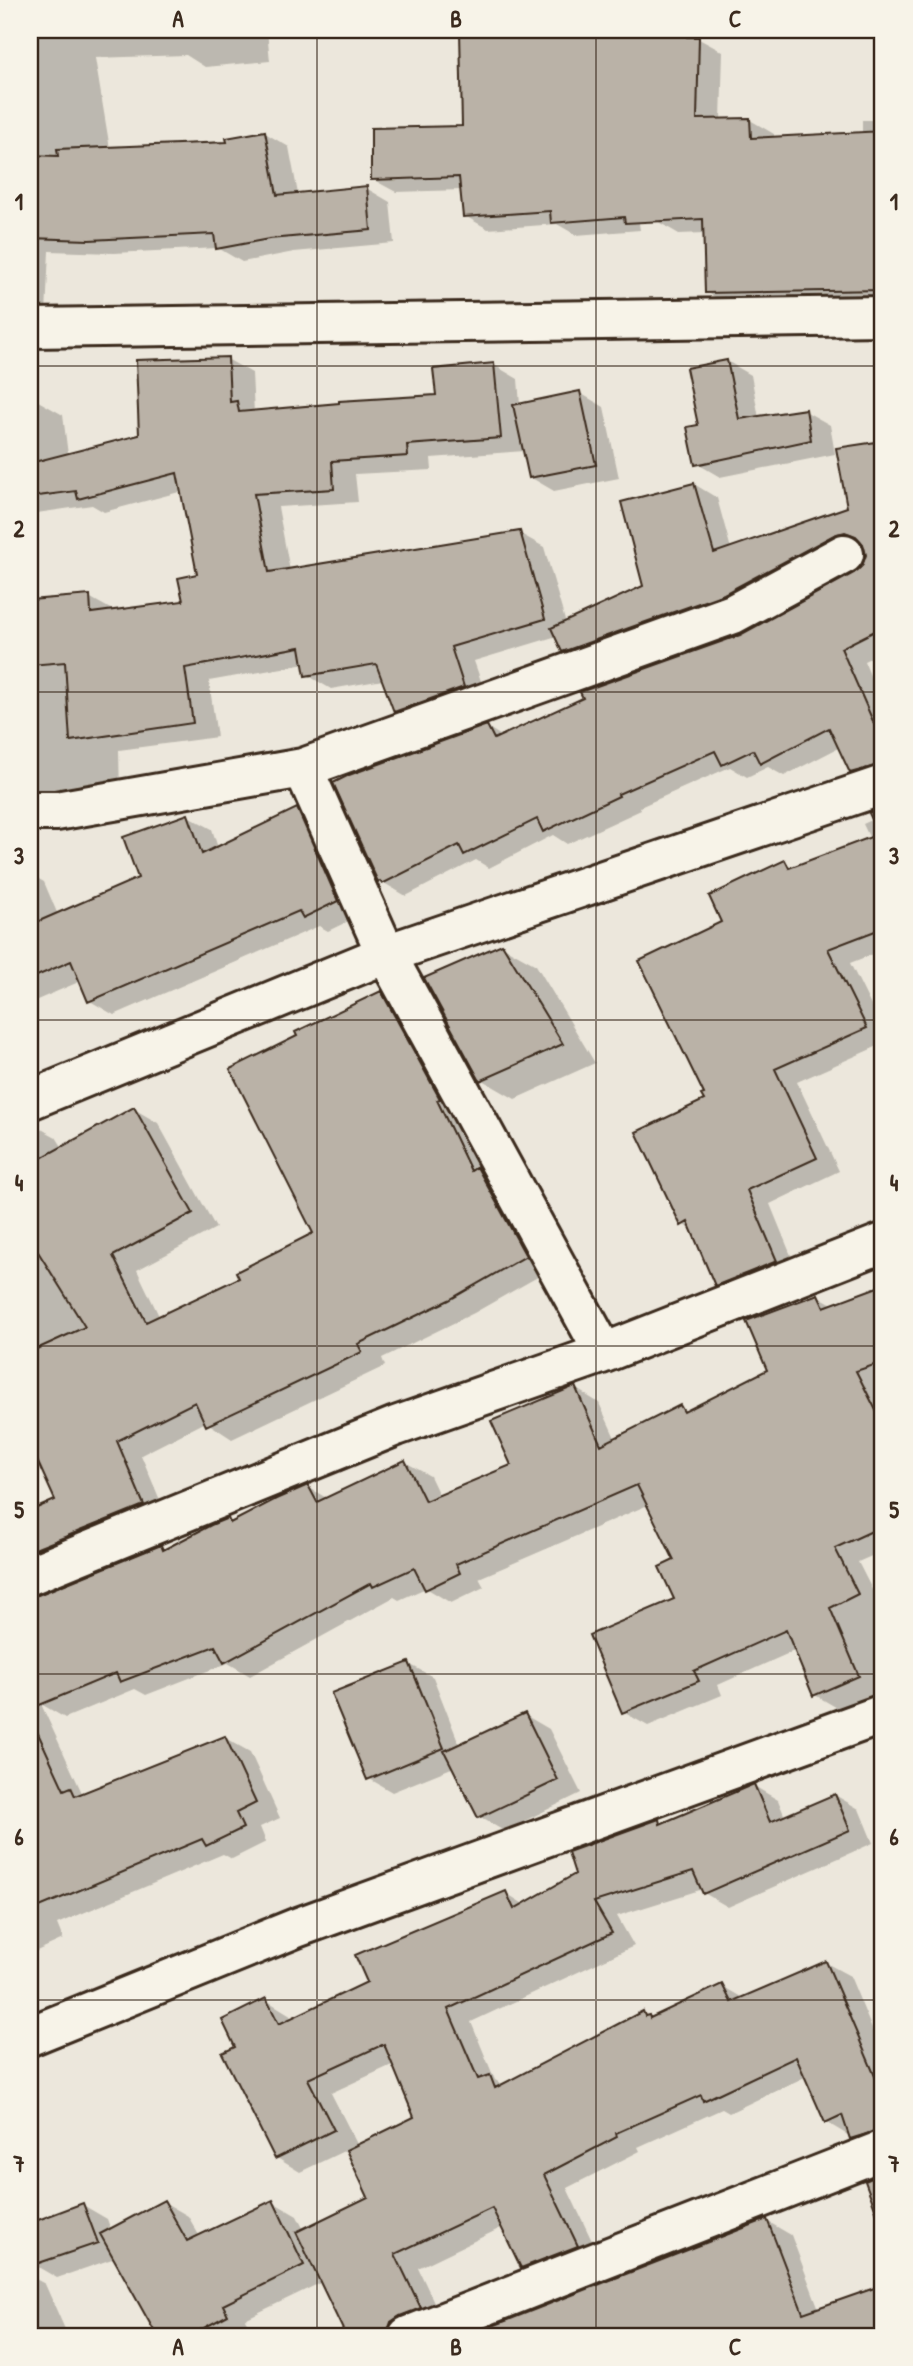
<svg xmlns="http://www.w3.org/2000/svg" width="913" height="2366" font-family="'Patrick Hand',sans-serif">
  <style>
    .shadow { fill: #0003; fill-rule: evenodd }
    .building { fill: #bab2a7; stroke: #3b2a1e; stroke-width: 2 }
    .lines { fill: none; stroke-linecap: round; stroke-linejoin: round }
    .minor-casing { stroke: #3b2a1e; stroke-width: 44 }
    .minor { stroke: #f7f3e8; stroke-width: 38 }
    .grid { fill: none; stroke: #3b2a1e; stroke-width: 2; stroke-opacity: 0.55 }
    .neatline { fill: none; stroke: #3b2a1e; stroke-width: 2.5 }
    .grid-label { font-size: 23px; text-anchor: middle; font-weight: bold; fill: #3b2a1e }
  </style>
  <rect width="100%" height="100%" fill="#ece7dc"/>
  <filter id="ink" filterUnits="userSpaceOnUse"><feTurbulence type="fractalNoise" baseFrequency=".0143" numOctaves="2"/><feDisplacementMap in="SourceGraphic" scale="14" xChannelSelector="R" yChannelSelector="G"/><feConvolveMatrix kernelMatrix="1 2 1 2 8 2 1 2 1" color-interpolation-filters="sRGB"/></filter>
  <g filter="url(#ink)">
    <path class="shadow" d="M30,30H267L270,61L205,67L186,55L95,58L110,149L228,143L265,133L289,147L298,194L366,188L390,202L394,243L294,252L242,262L218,248L114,253L49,251L46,314L30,313Z
      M451,30H611L640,230L576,235L557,224L488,229L465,216L462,190L396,192L372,179L464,127L462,32Z
      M699,39L723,52L721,120H750L774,134V138L862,134V120H883V303L731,306L706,292L705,233L679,234L655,220Z
      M227,359L252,373L254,413L438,396L494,365L518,379L520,405L580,393L604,407L619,478L554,491L530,477L525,451L431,458L432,470L355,474L358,502L278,507L290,571L519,533L544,547L566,624L645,587L694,484L717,498L731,549L849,508L838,450L883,443V652L864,661L883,706V783L875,785L852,772L840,747L784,776L768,767L747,777L730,767L640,807L641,810L567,844L553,835L489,868L476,860L406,896L379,880L487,727L503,737L741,636L855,575L864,567L868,555L866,546L587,664L563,651L557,636L474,661L488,701L420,725L395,711L383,680L331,689L307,675L305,664L209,681L217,737L119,750L120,795L51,797L30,785V601L89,597L114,611L185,603L199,576L183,491L104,512L92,505L30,514V402L38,401L63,415L68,455L141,436Z
      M727,361L751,375L759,418L805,411L830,425L835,454L720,477L696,463L700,427Z
      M297,810L321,824L361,915L328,931L319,926L114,1015L90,1001L81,981L30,1003V874L44,882L58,915L140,879L188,816L212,829L218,848Z
      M883,810V950L850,963L883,1030V1060L878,1046L797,1082L839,1171L770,1204L799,1275L740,1298L717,1284L694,1231L682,1224L706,1101L724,923L785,862L794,868L870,839L863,824L874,819L872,814Z
      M502,946L536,965L595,1063L515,1099L482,1080Z
      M381,993L406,1007L550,1270L474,1313L382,1358L385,1366L232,1439L206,1422L141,1455L168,1519L33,1586L34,1597L161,1547L167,1550L228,1520L233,1523L308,1487L328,1499L405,1462L430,1476L440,1497L513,1466L575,1388L599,1403L616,1440L680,1407L688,1412L770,1371L818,1296L834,1305L883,1287V1384L880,1385L883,1392V1551L858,1562L883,1611V1690L839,1709L815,1695L796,1650L718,1685L722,1695L648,1726L623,1712L676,1600L677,1561L648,1505L479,1578L484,1587L451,1603L426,1588L399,1600L394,1597L250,1676L228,1663L146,1695L135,1689L65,1718L41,1704L83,1795L225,1738L250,1752L280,1818L260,1827L266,1842L232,1859L223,1854L57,1924L63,1939L30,1954V1691L37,1695L30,1679V1513L57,1501L30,1441V1073L40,1099L33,1111L34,1125L56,1137L63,1148L134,1109L158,1123L216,1228L137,1270L160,1318L242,1279L315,1233Z
      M409,1664L433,1677L460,1746L525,1715L549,1729L581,1793L504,1831L480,1817L454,1767L392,1792L368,1778Z
      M754,1786L778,1800L785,1817L835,1795L859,1809L873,1843L728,1907L704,1893L703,1889L617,1916L634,1946L471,2022L495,2080L504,2085L643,2013L652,2019L722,1986L743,1998L826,1963L850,1976L879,2046L883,2045V2149L876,2152L826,2122L807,2076L729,2113L722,2109L638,2147L640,2151L567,2188L601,2260L546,2281L522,2267L503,2227L418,2268L443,2321L415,2336H348L322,2282L245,2319L251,2329L237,2336H159L115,2258L57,2278L33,2264L30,2256V2224L83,2205L107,2219L111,2230L164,2202L188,2216L200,2237L273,2202L297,2216L304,2230L370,2198L348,2149L300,2172L277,2158L238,2048L266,2000L289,2014L292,2020L369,1983L506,1893L525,1905L578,1875L659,1821L664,1824ZM394,2064L416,2118L358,2146L331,2093Z
      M767,2221L791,2235L819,2309L883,2287V2336H472Z
      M30,2276L45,2284L68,2336H30Z"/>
    <path class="building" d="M460,30H687V37H699L697,119L750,118L751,138L883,131V290L705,293L703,219L625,223L624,217L551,223L550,211L463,217L459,177L371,180V128L462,126Z
      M265,131L277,195L367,186L371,230L269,239L216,249L214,234L89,240L30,238V155L58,156L57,149L227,142L226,138Z
      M228,357L230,402L237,401L239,412L339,403V401L436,395L433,369L494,363L501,438L407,445L408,456L332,461L334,489L254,494L269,572L520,531L545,619L451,647L464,687L394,712L376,664L305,676L300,647L185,668L193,723L70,741L65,662L30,665V600L90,595L91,613L183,601L178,578L197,574L177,473L78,499L76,491L30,497V463L139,435L136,360Z
      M727,360L739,419L806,409L811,440L695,465L687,427L698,425L686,368Z
      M580,391L596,465L529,478L513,405Z
      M883,441V627L841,648L883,744V764L850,773L829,728L760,764L753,750L722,765L715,751L618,794L619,796L543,832L537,819L464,855L459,845L382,884L380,881L378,882L333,783L349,775L487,725L494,739L583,698L580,692L740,635L854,573L862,566L866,555L863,544L856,536L845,532L834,535L724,594L562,652L551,628L643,586L621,502L694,483L714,553L847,507L836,448Z
      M297,808L338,901L303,918L299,911L88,1002L71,961L30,979V925L138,878L123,837L188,814L202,854Z
      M883,808V928L828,949L867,1028L775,1069L817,1158L747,1190L777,1261L715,1286L688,1222L681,1226L636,1132L704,1100L701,1095L704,1094L639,961L721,922L709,896L785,860L789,868L879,834L869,813Z
      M502,944L563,1044L480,1081L424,978Z
      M381,991L440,1099L437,1100L471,1171L477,1167L526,1256L449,1300L358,1344L362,1352L206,1426L195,1402L117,1441L144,1505L30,1551V1511L55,1500L30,1445V1352L85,1327L30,1239V1164L134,1107L193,1213L113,1256L146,1322L239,1278L236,1272L313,1233L230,1069L297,1036L295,1032Z
      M883,1285V1362L856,1371L883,1424V1526L835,1548L858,1594L830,1608L859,1676L813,1696L786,1630L694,1671L699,1681L622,1713L589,1635L674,1599L659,1567L674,1560L637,1485L456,1564L460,1573L425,1590L414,1568L373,1587L371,1583L224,1663L215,1646L120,1682L116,1673L30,1709V1596L38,1595L161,1545L163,1550L211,1525L228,1518L230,1523L276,1499L308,1485L317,1502L405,1460L425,1501L511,1465L491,1421L575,1386L601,1445L680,1405L684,1412L767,1370L746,1321L818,1294L824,1307Z
      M409,1662L444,1748L367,1780L331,1693Z
      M525,1713L558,1780L478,1818L444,1751Z
      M30,1716L64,1790L71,1787L75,1796L225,1736L256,1803L236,1813L243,1828L206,1846L202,1839L30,1911Z
      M754,1784L770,1822L835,1794L850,1830L703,1894L693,1871L594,1902L612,1933L448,2009L478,2079L490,2075L495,2088L643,2011L645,2016L649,2015L650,2018L722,1984L731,2002L826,1961L883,2095V2129L850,2139L842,2115L825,2123L796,2057L703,2101L701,2095L616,2133L617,2137L544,2175L578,2246L521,2268L492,2208L395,2254L421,2308L400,2316L391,2322L387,2336H346L296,2232L368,2197L346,2150L414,2117L384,2044L308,2079L334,2130L275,2159L222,2053L235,2047L222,2020L266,1998L279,2024L367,1982L355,1955L506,1891L514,1909L575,1874L568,1852L659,1819L660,1824Z
      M883,2173V2215L878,2216L865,2181Z
      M164,2200L187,2241L273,2200L304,2265L223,2305L228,2315L189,2336H157L100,2234Z
      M83,2203L98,2243L30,2266V2223Z
      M767,2219L803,2313L883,2285V2336H467Z"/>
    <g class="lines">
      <defs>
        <path id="minor" d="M30,328L883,316
          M303,768L386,954L604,1353
          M30,811H56L303,768L733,614L844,554
          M30,1100L386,954L883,785
          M30,1575L396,1426L604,1353L883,1243
          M30,2036L296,1928L883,1714
          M408,2336L883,2150"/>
      </defs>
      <use href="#minor" class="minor-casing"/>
      <use href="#minor" class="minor"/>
    </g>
  </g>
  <path class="grid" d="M317,30V2336M596,30V2336M30,366H883M30,692H883M30,1020H883M30,1346H883M30,1674H883M30,2000H883"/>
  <rect width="913" height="2366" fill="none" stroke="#f7f3e8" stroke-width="77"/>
  <rect x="38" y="38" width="836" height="2290" class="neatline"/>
  <g class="grid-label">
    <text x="178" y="27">A</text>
    <text x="456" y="27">B</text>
    <text x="735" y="27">C</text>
    <text x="19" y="210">1</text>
    <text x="894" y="210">1</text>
    <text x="19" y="537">2</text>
    <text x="894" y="537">2</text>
    <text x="19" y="864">3</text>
    <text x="894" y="864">3</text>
    <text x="19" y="1191">4</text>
    <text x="894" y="1191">4</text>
    <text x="19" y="1518">5</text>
    <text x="894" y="1518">5</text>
    <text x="19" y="1845">6</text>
    <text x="894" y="1845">6</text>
    <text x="19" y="2172">7</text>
    <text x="894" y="2172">7</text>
    <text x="178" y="2355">A</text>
    <text x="456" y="2355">B</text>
    <text x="735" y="2355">C</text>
  </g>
</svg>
